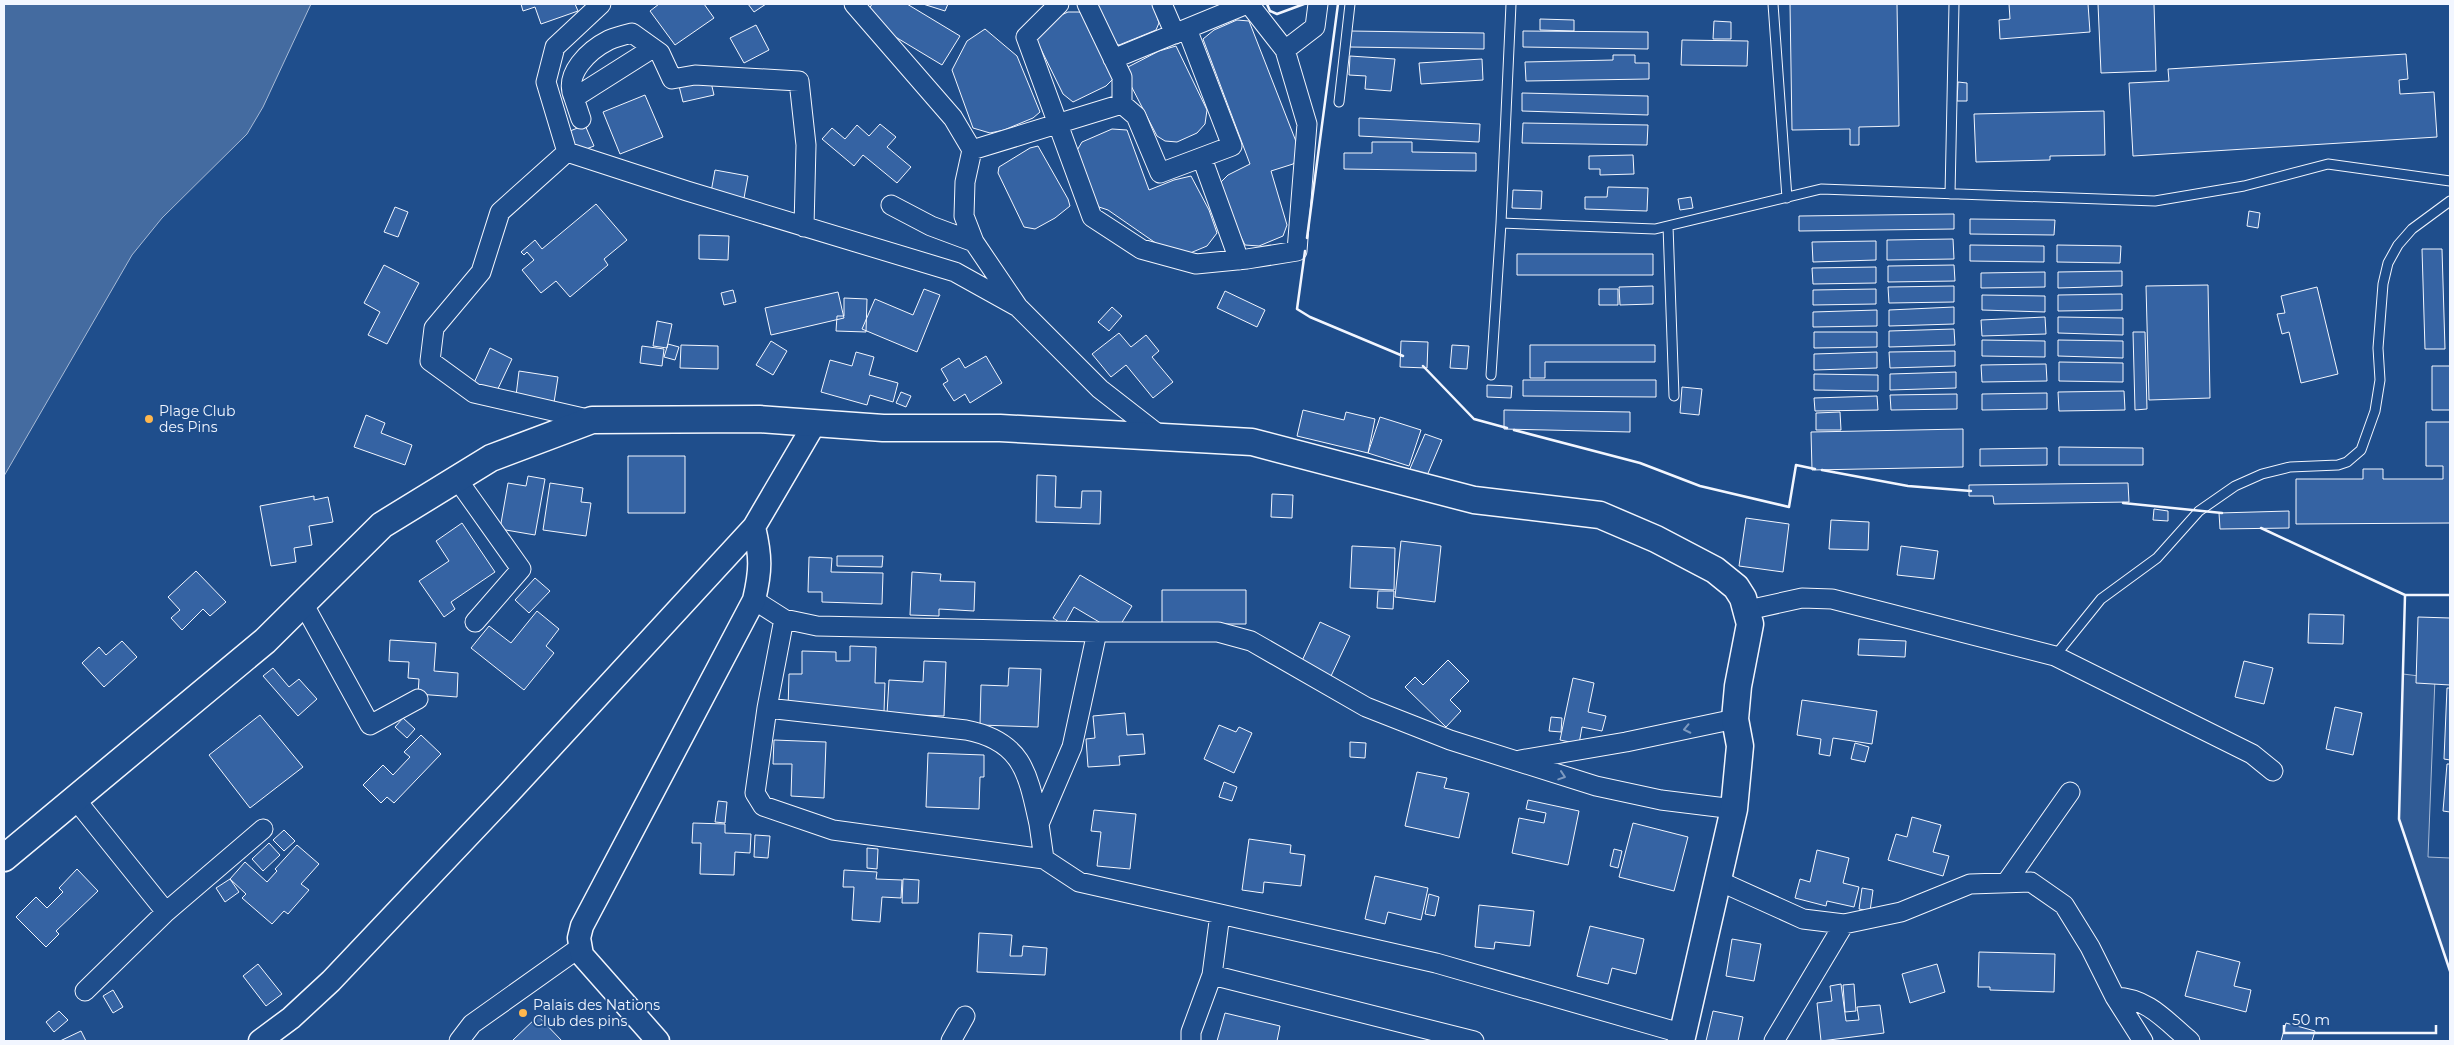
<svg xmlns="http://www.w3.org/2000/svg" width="2454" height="1045" font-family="Montserrat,sans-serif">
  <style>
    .green { fill: #305b95; stroke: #a8bbd7 }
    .water { fill: #446ba0; stroke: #a8bbd7 }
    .building { fill: #3563a3; stroke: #f2f6ff }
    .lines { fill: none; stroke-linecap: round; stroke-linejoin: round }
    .service-casing { stroke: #f2f6ff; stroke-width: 11 }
    .minor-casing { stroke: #f2f6ff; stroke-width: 21 }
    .tertiary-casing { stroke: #f2f6ff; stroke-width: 25 }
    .secondary-casing { stroke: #f2f6ff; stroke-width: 29 }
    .service { stroke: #1f4e8c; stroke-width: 9 }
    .minor { stroke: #1f4e8c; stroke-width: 19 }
    .tertiary { stroke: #1f4e8c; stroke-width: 22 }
    .secondary { stroke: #1f4e8c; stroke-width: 26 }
    .wall { stroke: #f2f6ff; stroke-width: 2.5 }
    .oneway { stroke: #7e9ac0 }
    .poi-dot { fill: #ffb74d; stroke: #1f4e8c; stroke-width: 2 }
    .labels { text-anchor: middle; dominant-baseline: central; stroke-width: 4; stroke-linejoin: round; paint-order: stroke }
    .poi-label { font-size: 14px; fill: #f2f6ff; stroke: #1f4e8c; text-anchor: start }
  </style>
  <rect width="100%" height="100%" fill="#1f4e8c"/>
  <path class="green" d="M2403,674L2435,678L2428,857L2450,858V971L2399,819Z"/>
  <path class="water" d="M4,4H311L263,107L247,134L162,218L132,255L4,476Z"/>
  <path class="building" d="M521,4H575L578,11L541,24L535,7L523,11Z
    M659,4H704L714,18L675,45L650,11Z
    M748,4H766L754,12Z
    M872,4H907L960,36L942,65L864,18Z
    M923,4H948L945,11Z
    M1091,4H1153L1159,23L1156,30L1119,45L1108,41Z
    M1790,4H1897L1899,126L1859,127V145H1850V129L1792,130Z
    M2009,4H2088L2090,32L2000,39L1999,20L2010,19Z
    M2098,4H2154L2156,71L2101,73Z
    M1068,12H1079L1087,16L1114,78L1106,86L1073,102L1063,94L1035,37L1050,20Z
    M1540,19L1574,20V31L1540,30Z
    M1237,20L1249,21L1297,144L1299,157L1293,164L1271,171L1287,225L1283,236L1259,246L1245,245L1231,217L1218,185L1228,175L1250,164L1203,39L1214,30Z
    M1714,21L1731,22V39H1713Z
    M756,25L769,50L744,63L730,38Z
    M985,29L1017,56L1040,112L1033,118L1004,130L990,133L973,128L952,70L967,41Z
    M1351,31L1484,33V49L1350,47Z
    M1523,31L1648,32V49L1523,47Z
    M1682,40L1748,41L1747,66L1681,65Z
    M1176,46L1207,110L1205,124L1197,133L1177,142L1165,141L1157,136L1127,78L1128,67L1159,51Z
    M2406,54L2408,79L2399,80L2400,94L2434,92L2437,137L2133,156L2129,83L2169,81L2168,69Z
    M1613,55H1635V63H1649V79L1526,81L1525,62L1613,60Z
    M1350,56L1395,59L1391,91L1365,89L1366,76L1349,75Z
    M1482,59L1483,80L1421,84L1419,63Z
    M710,78L714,95L683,102L679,86Z
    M1958,82L1967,83V101H1957Z
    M1522,93L1648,96V115L1522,111Z
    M645,95L663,137L620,154L603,112Z
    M2104,111L2105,155L2050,156V160L1976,162L1974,114Z
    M1359,118L1480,124L1479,142L1359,136Z
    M1523,123L1648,125L1647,145L1522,143Z
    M880,124L896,137L887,147L911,167L897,183L863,155L854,166L822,139L832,128L845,139L857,125L869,136Z
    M585,125L594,146L573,154L565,133Z
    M1112,129L1127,130L1149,190L1174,180L1191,176L1209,210L1217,233L1207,246L1183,256L1160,246L1108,210L1096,206L1076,152L1082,142Z
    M1372,142H1412V152L1476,153V171L1344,169V153H1372Z
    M1038,146L1068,199L1070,206L1055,218L1035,229L1024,227L998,173L999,167L1030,148Z
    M1633,155L1634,174L1600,175V169H1589V156Z
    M715,170L748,176L744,198L711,192Z
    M1608,187L1648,188L1647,211L1585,209V197H1607Z
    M1513,190L1542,191L1541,209L1512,208Z
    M1691,197L1693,208L1680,210L1678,199Z
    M596,204L627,240L604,259L608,265L570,297L556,281L541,293L522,270L534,260L527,252L524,255L521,252L535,240L542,249Z
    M395,207L408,212L398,237L384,232Z
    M2249,211L2260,213L2258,228L2247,226Z
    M1954,214V229L1799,231V216Z
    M1970,219L2055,220L2054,235L1970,234Z
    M699,235L729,236L728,260L699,259Z
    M1953,239L1954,259L1887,260V240Z
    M1876,241V260L1813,262L1812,242Z
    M1970,245L2044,246V262L1970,261Z
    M2057,245L2121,246L2120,263L2057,262Z
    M2422,249H2442L2445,349H2425Z
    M1517,254H1653V275H1517Z
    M384,265L419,283L387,344L368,335L380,312L364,303Z
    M1954,265L1955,281L1888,282V266Z
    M1876,267V283L1813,284L1812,268Z
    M2122,271V286L2058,288V272Z
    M2045,272V287L1981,288V273Z
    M2208,285L2210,398L2149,400L2146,286Z
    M1653,286V304L1620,305L1619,287Z
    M1954,286V302L1889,303L1888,287Z
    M2317,287L2338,374L2301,383L2289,332L2282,334L2277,314L2285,313L2281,296Z
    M924,289L940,295L917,352L862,329L875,299L913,315Z
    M1599,289H1618V305H1599Z
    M1876,289V304L1813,305V290Z
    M733,290L736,302L724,305L721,293Z
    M1225,291L1265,310L1257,327L1217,308Z
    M838,292L844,318L771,335L765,308Z
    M2122,294V310L2058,311V295Z
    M1982,295L2045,296V312L1982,310Z
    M844,298L867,299L866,332L836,331L837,316H844Z
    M1112,307L1122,316L1109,331L1098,322Z
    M1954,307V324L1889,326V310Z
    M1877,310V326L1813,327V312Z
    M2045,317L2046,334L1982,336L1981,320Z
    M2058,317L2123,318V335L2058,333Z
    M657,321L672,324L667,348L653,346Z
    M1954,329L1955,345L1889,347V331Z
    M1814,332H1877V347L1814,348Z
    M2133,332H2145L2147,409L2135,410Z
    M1119,333L1131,347L1146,335L1159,351L1152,357L1173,382L1153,398L1126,365L1111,377L1092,354Z
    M1982,340L2045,341V357L1982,356Z
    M2058,340L2123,341V358L2058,356Z
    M771,341L787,351L773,375L756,365Z
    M1401,341L1428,342L1427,368L1400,367Z
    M668,344L679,347L675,360L664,357Z
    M681,345L718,346V369L680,368Z
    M1452,345L1469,346L1467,369L1450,368Z
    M1530,345H1655V362H1545V378H1530Z
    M642,346L664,349L662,366L640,363Z
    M490,348L512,359L495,395L473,385Z
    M1955,351V366L1890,368L1889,352Z
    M856,352L874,357L869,375L898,383L893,402L870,395L867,405L821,392L830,360L852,366Z
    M1877,352V368L1814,370V354Z
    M986,356L1002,383L970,403L965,394L954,401L943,384L948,381L941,369L959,358L965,368Z
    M2059,362L2123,363V382L2059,381Z
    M2046,364L2047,381L1982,382L1981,365Z
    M2432,366H2450V410H2432Z
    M519,371L558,377L553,409L515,404Z
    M1956,372V388L1890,390V374Z
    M1814,374L1878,375V391L1814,390Z
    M1523,380H1656V397L1523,396Z
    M1487,385L1512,386L1511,398L1487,397Z
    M1682,387L1702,389L1699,415L1680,413Z
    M2124,391L2125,410L2059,411L2058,392Z
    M901,392L911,396L906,407L896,403Z
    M2047,393V409L1982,410V394Z
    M1957,394V409L1891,410L1890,395Z
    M1877,396L1878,410L1815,411L1814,398Z
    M1303,410L1344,420L1346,412L1375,419L1368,453L1297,436Z
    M1504,410L1630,412V432L1504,429Z
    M1840,412L1841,430H1816V413Z
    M366,415L385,423L381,433L412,445L405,465L354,447Z
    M1380,417L1421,430L1409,466L1368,453Z
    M2426,422H2450V523L2296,524V479H2363V469H2383V479H2443V466H2426Z
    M1963,429V467L1812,470L1811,432Z
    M1425,434L1442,440L1426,478L1409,471Z
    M2059,447L2143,448V465H2059Z
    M2047,448V465L1980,466V449Z
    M628,456H685V513H628Z
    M1037,475L1056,476L1055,507L1081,508L1082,491H1101L1100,524L1036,522Z
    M528,476L545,479L535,535L500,529L508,483L526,486Z
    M550,483L583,488L581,502L591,503L586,536L543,530Z
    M2128,483L2129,502L1994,504L1993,496H1969V485Z
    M1272,494L1293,495L1292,518L1271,517Z
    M314,496V500L328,497L333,522L309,526L312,545L294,548L296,562L271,566L260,506Z
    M2154,509L2168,511V521L2153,520Z
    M2289,511V528L2220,529L2219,513Z
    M1746,518L1789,524L1783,572L1739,566Z
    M1831,520L1869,522L1868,550L1829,549Z
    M462,523L495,572L451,602L455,609L444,617L419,581L449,561L436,541Z
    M1401,541L1441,546L1435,602L1395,597Z
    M1352,546L1395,548L1394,590L1350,588Z
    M1901,546L1938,551L1934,579L1897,575Z
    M837,556H883L882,567L837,566Z
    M809,557L832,558L831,572L883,573L882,604L822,602V592H808Z
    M196,571L226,602L210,616L203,609L182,630L171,618L180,610L168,597Z
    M912,572L941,574L940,581L975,582L974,611L939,609V616L910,615Z
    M1080,575L1132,606L1116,632L1074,607L1064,625L1053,618Z
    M535,578L550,591L529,613L515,600Z
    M1162,590H1246V624H1162Z
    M1378,591H1394L1393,609L1377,608Z
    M537,611L559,629L546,646L554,653L524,690L471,648L489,626L511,643Z
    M2309,614L2344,615L2343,644L2308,643Z
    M2418,617L2450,618V685L2416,683Z
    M1320,622L1350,636L1331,676L1301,663Z
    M1859,639L1906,641L1905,657L1858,655Z
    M390,640L436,643L434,671L458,673L457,697L418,694L419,679L408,678L409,662L389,661Z
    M122,641L137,657L104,687L82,663L99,647L106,655Z
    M850,646L876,647L875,683H885L884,712L788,710L789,674H802V651L836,652V661H850Z
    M1448,660L1469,681L1450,700L1461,711L1446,727L1405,687L1415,677L1423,685Z
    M924,661L946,662L944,716L887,714L889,680L923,682Z
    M2244,661L2273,668L2264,704L2235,697Z
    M273,668L289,687L299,679L317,699L298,716L263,676Z
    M1009,668L1041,669L1038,727L980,725L981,685L1008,686Z
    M1573,678L1594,683L1588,712L1606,716L1602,731L1582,727L1579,744L1560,740Z
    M2447,688H2450V760L2444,759Z
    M1802,700L1877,711L1872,744L1833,738L1830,756L1819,754L1821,739L1797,735Z
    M2335,707L2362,713L2353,755L2326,749Z
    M1125,713L1127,735L1143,734L1145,754L1119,756L1120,765L1088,767L1086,739L1095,738L1093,716Z
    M260,715L303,767L250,808L209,755Z
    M1551,717L1562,718L1561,732L1549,731Z
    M403,718L415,729L407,738L395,727Z
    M1219,725L1236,732L1239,727L1252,733L1234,773L1204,759Z
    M421,735L441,754L394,803L387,797L381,803L363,785L383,765L393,775L410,757L404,752Z
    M774,740L826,742L824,798L791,796L792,764H773Z
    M1350,742L1366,743L1365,758L1350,757Z
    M1855,743L1869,747L1865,762L1851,759Z
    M928,753L984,755V777H980L979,809L926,807Z
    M2447,764H2450V812L2443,811Z
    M1417,772L1447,778L1444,788L1469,793L1459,838L1405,826Z
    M1224,782L1237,787L1232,801L1219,797Z
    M1528,800L1579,811L1568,865L1512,853L1519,818L1544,823L1546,813L1526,809Z
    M718,801L727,802L725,823L715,822Z
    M1094,810L1136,814L1130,869L1097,866L1101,832L1091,831Z
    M1912,817L1941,825L1933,852L1949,856L1943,876L1888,860L1896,834L1907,837Z
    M693,823L725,824V833L751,834L750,853L735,852L734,875L700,874L701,843H692Z
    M1633,823L1688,837L1674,891L1619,877Z
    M284,830L295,841L284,851L273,840Z
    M755,835L770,836L768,858L754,857Z
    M1249,839L1291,845L1290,853L1305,855L1301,886L1264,882L1263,893L1242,890Z
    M269,843L280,855L263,871L252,859Z
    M297,845L319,864L301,884L309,890L288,914L284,911L272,924L242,898L246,894L230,879L245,862L267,882L277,871L275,869Z
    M867,848L878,849L877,869L867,868Z
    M1614,849L1622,851L1618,868L1610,866Z
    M1817,850L1849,858L1843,883L1859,887L1854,907L1827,901L1826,906L1795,898L1800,879L1810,882Z
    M77,869L98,891L56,931L59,934L46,947L16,917L36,897L47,908L63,892L59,888Z
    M844,870L877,872L876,879L902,880L901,898L882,897L880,922L852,920L854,887H843Z
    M1375,876L1428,888L1421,920L1388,912L1385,924L1365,919Z
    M230,879L239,892L225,902L216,888Z
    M903,879L919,880L918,903H902Z
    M1862,888L1873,890L1870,911L1859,909Z
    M1429,894L1439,897L1435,916L1425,914Z
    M1479,905L1534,911L1530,946L1495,942L1494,949L1475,947Z
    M1590,926L1644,939L1636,974L1612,968L1608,984L1577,976Z
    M979,933L1012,935L1010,956H1022L1023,946L1047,948L1045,975L977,972Z
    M1732,939L1761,944L1754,981L1726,976Z
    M2197,951L2240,962L2234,986L2251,990L2246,1012L2185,996Z
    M1979,952L2055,954L2054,992L1990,990V987H1978Z
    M258,964L282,994L266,1006L243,976Z
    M1937,964L1945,992L1910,1003L1902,974Z
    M1841,984L1846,1021L1859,1020L1857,1007L1880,1005L1884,1033L1821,1041L1817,1003L1832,1001L1830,986Z
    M1854,984L1856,1011L1845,1012L1843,985Z
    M113,990L123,1007L113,1013L103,996Z
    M59,1011L68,1020L54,1032L46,1022Z
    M1713,1011L1743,1017L1738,1041H1706Z
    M1225,1013L1280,1026L1277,1041H1217Z
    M538,1016L562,1041H512Z
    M2286,1023L2315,1031L2312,1041H2281Z
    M81,1031L86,1041H60Z"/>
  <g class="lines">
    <defs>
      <path id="service" d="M1773,4L1787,198
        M1339,102L1350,4
        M1950,194L1954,4
        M1501,223L1655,229L1821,189L2155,201L2244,186L2328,164L2450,181
        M1668,226L1674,396
        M1491,375L1501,223L1511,4
        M2055,656L2101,599L2157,558L2199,511L2235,486L2262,474L2290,467L2338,465L2347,462L2361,450L2375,411L2380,380L2378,348L2383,284L2388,263L2398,245L2412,229L2450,201"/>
      <path id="minor" d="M854,4L953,118L972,150L965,182L964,216L974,242L1018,307L1100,389L1163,438
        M1059,4L1026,37L1092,217L1141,249L1196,264L1247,259L1297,251L1307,124L1285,50L1249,4
        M1087,4L1122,77V104L1136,116L1160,173L1232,146L1187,29
        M1162,4L1175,34
        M653,48L574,98C563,74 589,50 609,40C616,37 624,35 632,33L660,53L672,79L695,75L799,81L806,145L804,227
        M1285,50L1315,27L1318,4
        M1113,59L1247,4
        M574,98L581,119
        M972,150L1122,104
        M567,152L546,82L555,47L601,4
        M1202,158L1239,260
        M891,205L931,226L974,242
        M592,420L474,393L430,361L434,328L481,272L500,212L567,152L687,191L955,272L1018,307
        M457,479L521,569L475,622
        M754,600L784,619L817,626L1097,632H1218L1251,641L1366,707L1450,740L1596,786L1661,800L1734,809
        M303,603L370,725L418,699
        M1748,610L1802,598L1832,599L2055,656L2252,754L2273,771
        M784,619L767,708L755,793L763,806L833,830L1044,859
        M1097,632L1072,747L1039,824L1044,859L1079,882L1436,963L1684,1034
        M767,708L966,730C1023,741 1028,774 1039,824
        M1520,760L1626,742L1735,719
        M76,800L166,912L263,829
        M1719,881L1803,919L1844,924L1901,912L1970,884L2031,882L2064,905L2090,947L2115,997L2143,1041
        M2006,883L2070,792
        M1212,975L1474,1041
        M85,991L166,912
        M2115,997C2148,998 2166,1021 2190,1041
        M459,1041L472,1024L579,948
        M951,1041L965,1016
        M1191,1041V1032L1212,975L1220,914
        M1774,1041L1844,924"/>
      <path id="tertiary" d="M260,1041L291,1018L331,981L509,793L754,527L815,423
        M658,1041L582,955L579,938L582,926L754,600C761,570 761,557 754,527"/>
      <path id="secondary" d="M4,858L265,641L382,525L491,458L592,420L759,419L883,428H1000L1252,442L1474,500L1600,515L1656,539L1715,570L1736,587L1743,598L1750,624L1738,686L1735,719L1740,746L1734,809L1681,1041"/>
    </defs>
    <use href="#service" class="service-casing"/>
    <use href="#minor" class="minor-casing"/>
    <use href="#tertiary" class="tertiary-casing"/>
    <use href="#secondary" class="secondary-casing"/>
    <use href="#service" class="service"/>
    <use href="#minor" class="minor"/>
    <use href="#tertiary" class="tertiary"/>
    <use href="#secondary" class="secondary"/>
    <path class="wall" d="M1267,4L1270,11L1277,14L1304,4
      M1307,238L1338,4
      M1305,251L1297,309L1310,317L1403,356
      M1423,366L1474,419L1507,428
      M1514,430L1640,463L1700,486L1789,507L1796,465L1815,469
      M1822,470L1908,486L1971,491
      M2123,503L2222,513
      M2261,528L2405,595L2399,819L2450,971
      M2405,597V595H2450"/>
  </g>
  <defs><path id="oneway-chevron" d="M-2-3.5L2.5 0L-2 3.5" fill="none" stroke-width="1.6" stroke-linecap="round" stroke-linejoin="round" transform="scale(1.25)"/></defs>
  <g class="oneway">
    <use href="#oneway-chevron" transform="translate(1687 729) rotate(168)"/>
    <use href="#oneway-chevron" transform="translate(1562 776) rotate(18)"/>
  </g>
  <g class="poi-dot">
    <circle cx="149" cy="419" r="5"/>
    <circle cx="523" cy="1013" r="5"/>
  </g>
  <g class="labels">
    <g class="poi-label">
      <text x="159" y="411">Plage Club<tspan x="159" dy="16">des Pins</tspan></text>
      <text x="533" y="1005">Palais des Nations<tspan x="533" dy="16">Club des pins</tspan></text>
    </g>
  </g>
  <rect width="2454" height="1045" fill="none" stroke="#f2f6ff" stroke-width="10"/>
  <path d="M2284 1025v8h152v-8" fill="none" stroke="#f2f6ff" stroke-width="2.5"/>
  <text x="2292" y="1025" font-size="15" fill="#f2f6ff" stroke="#1f4e8c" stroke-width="4" paint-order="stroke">50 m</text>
</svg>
